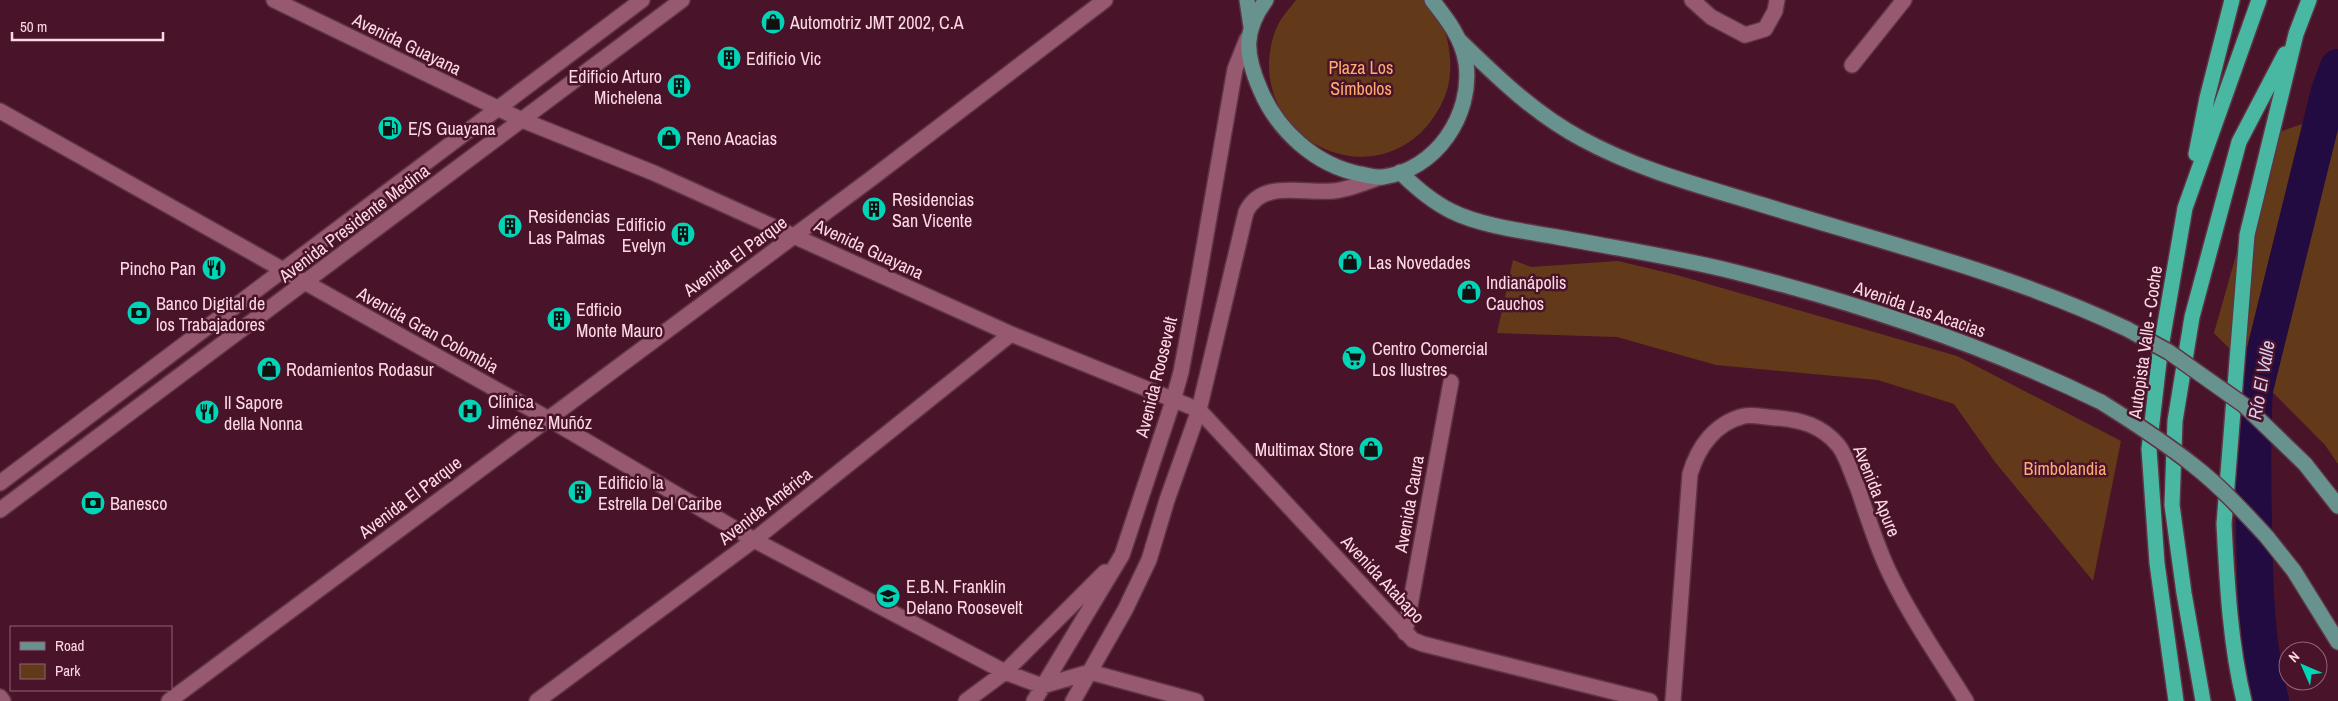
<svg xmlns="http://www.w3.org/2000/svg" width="2338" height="701" font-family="'Archivo Narrow',sans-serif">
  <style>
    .green { fill: #633a19 }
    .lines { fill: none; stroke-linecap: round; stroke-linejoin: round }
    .river { stroke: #210b40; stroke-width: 36 }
    .minor-casing { stroke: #5e3445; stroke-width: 18 }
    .major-casing { stroke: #5e3445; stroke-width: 18 }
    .highway-casing { stroke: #5e3445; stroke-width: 18 }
    .minor { stroke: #96596f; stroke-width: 15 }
    .major { stroke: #68928e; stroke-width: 15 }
    .highway { stroke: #49b8a2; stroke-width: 15 }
    .major-bridge-casing { stroke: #5e3445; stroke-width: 18; stroke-linecap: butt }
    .major-bridge { stroke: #68928e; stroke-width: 15 }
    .labels { text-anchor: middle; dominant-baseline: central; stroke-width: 5; stroke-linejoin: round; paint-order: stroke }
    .poi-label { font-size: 18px; fill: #fdd9e4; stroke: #49132a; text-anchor: start }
    .street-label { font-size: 18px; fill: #fdd9e4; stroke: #49132a }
    .park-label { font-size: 18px; fill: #fead6e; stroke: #49132a }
    .water-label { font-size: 19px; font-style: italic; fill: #d8cef2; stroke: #49132a }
  </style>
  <rect width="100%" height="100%" fill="#49132a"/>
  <path class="green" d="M1296,0H1424C1444,16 1452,47 1450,72C1449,93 1440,110 1427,126C1371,191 1266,145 1269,61C1270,48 1273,33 1280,21C1284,14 1291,7 1296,0Z
    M2338,112V464L2325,445L2214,333L2270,135Z
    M1513,260L1531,267L1618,261L1677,275L1957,356L2121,441L2093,581L1995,462L1954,404L1878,380L1716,365L1617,337L1497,333Z"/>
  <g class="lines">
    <path class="river" d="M2271,701C2256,645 2255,585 2254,527C2253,481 2252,436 2255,390L2329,91L2338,67"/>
    <defs>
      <path id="minor" d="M274,0L522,120L654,173L1011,334L1199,410L1413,640L1423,644L1650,701
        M1692,0L1711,17L1745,35L1765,29L1775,11L1777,0
        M1852,65L1904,0
        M0,111L547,418L754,540L1005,672L1042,686L1090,672
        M0,483L642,0
        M0,510L682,0
        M1405,633L1451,382
        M1090,672L1196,701
        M0,697L3,701
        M169,701L872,178L1105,0
        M537,701L754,540L1011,334
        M966,701L1005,672L1105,572
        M1034,701L1122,555L1173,401L1181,372L1198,281L1235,69L1247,39
        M1073,701L1125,610L1149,560L1167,500L1199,410L1246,212C1262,179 1302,194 1333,191C1348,190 1366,182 1381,177
        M1673,701L1690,474C1698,447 1715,423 1744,416C1754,414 1768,418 1778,418C1802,420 1822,426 1838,445C1847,456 1851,473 1857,486C1868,517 1877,549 1892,578C1913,621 1941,661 1966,701"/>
      <path id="major" d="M1247,0L1251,27
        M1266,0C1243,31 1245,54 1260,89C1277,130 1315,165 1360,174C1367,175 1376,178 1383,177C1436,170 1473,115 1466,63C1462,38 1447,19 1432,0
        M1459,40C1497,77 1535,114 1582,139C1639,170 1701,186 1763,205C1886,243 2011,274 2127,329
        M1400,172C1416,188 1431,201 1451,211C1481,226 1524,231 1557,237C1616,248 1676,257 1735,272C1861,304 1984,345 2101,402
        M2305,464L2338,506
        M2267,537L2294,571L2338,642"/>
      <path id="highway" d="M2196,154L2207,98L2232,0
        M2176,701L2157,563L2149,449L2160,353L2185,208L2259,0
        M2203,701L2184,593L2172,505L2175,421L2192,317L2239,142L2285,54
        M2244,701C2230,644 2227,582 2224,524L2247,235L2296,34L2309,0"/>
    </defs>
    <use href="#minor" class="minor-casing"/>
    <use href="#major" class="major-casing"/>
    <use href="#highway" class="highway-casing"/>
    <use href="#minor" class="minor"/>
    <use href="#major" class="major"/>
    <use href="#highway" class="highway"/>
    <defs>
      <path id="major-bridge" d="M2127,329L2169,352L2244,405L2305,464
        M2101,402C2133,422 2164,442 2193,465C2220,486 2244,512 2267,537"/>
    </defs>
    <use href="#major-bridge" class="major-bridge-casing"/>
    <use href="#major-bridge" class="major-bridge"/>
  </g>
  <defs>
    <symbol id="shop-disc" viewBox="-11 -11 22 22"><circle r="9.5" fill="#00d5b7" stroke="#49132a"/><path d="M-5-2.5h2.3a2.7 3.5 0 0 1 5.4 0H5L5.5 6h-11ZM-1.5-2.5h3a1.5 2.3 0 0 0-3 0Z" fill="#111"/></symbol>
    <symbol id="building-disc" viewBox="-11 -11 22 22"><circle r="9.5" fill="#00d5b7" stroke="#49132a"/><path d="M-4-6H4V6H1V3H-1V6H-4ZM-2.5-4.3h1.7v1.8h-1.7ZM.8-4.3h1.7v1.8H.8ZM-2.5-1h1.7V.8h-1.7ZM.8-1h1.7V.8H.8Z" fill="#111"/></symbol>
    <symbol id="fuel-disc" viewBox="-11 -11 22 22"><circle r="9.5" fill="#00d5b7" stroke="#49132a"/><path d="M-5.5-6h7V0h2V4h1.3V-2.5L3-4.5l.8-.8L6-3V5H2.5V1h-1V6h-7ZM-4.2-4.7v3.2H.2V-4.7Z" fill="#111"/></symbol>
    <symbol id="restaurant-disc" viewBox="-11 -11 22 22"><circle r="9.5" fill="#00d5b7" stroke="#49132a"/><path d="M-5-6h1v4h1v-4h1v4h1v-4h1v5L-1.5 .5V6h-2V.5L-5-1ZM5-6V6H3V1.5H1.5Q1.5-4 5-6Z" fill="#111"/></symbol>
    <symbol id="bank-disc" viewBox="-11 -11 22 22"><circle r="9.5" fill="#00d5b7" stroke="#49132a"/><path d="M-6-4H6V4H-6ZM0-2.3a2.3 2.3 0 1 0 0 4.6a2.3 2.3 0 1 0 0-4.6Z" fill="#111"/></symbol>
    <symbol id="supermarket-disc" viewBox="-11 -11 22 22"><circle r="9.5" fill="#00d5b7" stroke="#49132a"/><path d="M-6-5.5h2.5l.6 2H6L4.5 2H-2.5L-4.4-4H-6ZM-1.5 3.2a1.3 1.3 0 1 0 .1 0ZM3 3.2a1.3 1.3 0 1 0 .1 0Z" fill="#111"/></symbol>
    <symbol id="hospital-disc" viewBox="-11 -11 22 22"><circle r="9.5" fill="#00d5b7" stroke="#49132a"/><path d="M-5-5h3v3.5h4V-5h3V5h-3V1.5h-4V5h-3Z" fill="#111"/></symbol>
    <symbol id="school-disc" viewBox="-11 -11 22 22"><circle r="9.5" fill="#00d5b7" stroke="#49132a"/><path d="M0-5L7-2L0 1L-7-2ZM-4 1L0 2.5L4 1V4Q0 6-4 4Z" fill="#111"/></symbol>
  </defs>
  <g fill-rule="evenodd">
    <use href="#shop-disc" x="759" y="8" width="28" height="28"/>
    <use href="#building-disc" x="715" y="44" width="28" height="28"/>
    <use href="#building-disc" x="665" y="72" width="28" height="28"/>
    <use href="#fuel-disc" x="376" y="114" width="28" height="28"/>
    <use href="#shop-disc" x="655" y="124" width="28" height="28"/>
    <use href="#building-disc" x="860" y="195" width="28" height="28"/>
    <use href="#building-disc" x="496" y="212" width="28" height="28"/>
    <use href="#building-disc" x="669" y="220" width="28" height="28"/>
    <use href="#shop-disc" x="1336" y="248" width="28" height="28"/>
    <use href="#restaurant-disc" x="200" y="254" width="28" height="28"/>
    <use href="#shop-disc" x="1455" y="278" width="28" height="28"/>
    <use href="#bank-disc" x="125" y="299" width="28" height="28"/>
    <use href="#building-disc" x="545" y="305" width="28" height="28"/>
    <use href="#supermarket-disc" x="1340" y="344" width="28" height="28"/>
    <use href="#shop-disc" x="255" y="355" width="28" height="28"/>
    <use href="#hospital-disc" x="456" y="397" width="28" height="28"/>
    <use href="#restaurant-disc" x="193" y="398" width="28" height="28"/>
    <use href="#shop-disc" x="1357" y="435" width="28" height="28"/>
    <use href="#building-disc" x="566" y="478" width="28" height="28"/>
    <use href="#bank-disc" x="79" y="489" width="28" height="28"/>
    <use href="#school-disc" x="874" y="582" width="28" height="28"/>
  </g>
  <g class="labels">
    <g class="poi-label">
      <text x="790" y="22">Automotriz JMT 2002, C.A</text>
      <text x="746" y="58">Edificio Vic</text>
      <text x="662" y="76" text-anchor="end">Edificio Arturo<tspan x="662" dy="21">Michelena</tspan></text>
      <text x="408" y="128">E/S Guayana</text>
      <text x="686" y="138">Reno Acacias</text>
      <text x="892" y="199">Residencias<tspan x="892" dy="21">San Vicente</tspan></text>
      <text x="528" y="216">Residencias<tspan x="528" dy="21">Las Palmas</tspan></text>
      <text x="666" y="224" text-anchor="end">Edificio<tspan x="666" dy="21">Evelyn</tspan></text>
      <text x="1368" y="262">Las Novedades</text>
      <text x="196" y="268" text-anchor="end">Pincho Pan</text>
      <text x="1486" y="282">Indianápolis<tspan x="1486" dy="21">Cauchos</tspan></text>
      <text x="156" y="303">Banco Digital de<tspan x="156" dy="21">los Trabajadores</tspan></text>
      <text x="576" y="309">Edficio<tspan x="576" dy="21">Monte Mauro</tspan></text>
      <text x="1372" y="348">Centro Comercial<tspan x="1372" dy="21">Los Ilustres</tspan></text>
      <text x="286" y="369">Rodamientos Rodasur</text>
      <text x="488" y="401">Clínica<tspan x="488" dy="21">Jiménez Muñóz</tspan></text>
      <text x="224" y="402">Il Sapore<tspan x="224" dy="21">della Nonna</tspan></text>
      <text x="1354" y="449" text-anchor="end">Multimax Store</text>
      <text x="598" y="482">Edificio la<tspan x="598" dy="21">Estrella Del Caribe</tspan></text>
      <text x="110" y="503">Banesco</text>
      <text x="906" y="586">E.B.N. Franklin<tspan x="906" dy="21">Delano Roosevelt</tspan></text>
    </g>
    <g class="street-label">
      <text transform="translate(407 44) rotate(26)">Avenida Guayana</text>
      <text transform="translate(354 223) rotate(-37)">Avenida Presidente Medina</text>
      <text transform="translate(869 249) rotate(25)">Avenida Guayana</text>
      <text transform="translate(735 256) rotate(-36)">Avenida El Parque</text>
      <text transform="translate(1920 309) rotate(19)">Avenida Las Acacias</text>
      <text transform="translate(428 330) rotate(29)">Avenida Gran Colombia</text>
      <text transform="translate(2145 342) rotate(-82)">Autopista Valle - Coche</text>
      <text transform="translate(1156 377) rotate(-76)">Avenida Roosevelt</text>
      <text transform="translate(1877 491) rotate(68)">Avenida Apure</text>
      <text transform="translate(410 497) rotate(-37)">Avenida El Parque</text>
      <text transform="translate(1409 504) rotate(-80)">Avenida Caura</text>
      <text transform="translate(765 506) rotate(-38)">Avenida América</text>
      <text transform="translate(1383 579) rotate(47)">Avenida Atabapo</text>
    </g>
    <g class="park-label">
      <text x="1361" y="67">Plaza Los<tspan x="1361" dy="21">Símbolos</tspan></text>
      <text x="2065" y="468">Bimbolandia</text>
    </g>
    <g class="water-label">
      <text transform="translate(2261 380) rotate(-80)">Río El Valle</text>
    </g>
  </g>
  <rect x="10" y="626" width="162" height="65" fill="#49132a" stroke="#916274"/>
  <rect x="20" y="642" width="25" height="8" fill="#68928e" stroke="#916274"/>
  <text x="55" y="651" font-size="15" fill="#fdd9e4">Road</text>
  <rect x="20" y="664" width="25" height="15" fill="#633a19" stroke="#916274"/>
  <text x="55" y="676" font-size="15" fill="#fdd9e4">Park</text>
  <g transform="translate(2303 666) rotate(315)"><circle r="24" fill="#49132a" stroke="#916274"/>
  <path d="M0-4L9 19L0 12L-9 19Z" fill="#00d5b7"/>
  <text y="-8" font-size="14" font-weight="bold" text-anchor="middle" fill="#fdd9e4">N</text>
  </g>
  <path d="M12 32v8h151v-8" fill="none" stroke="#fdd9e4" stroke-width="2.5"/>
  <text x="20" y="32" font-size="15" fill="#fdd9e4" stroke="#49132a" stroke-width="4" paint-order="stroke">50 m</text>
</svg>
